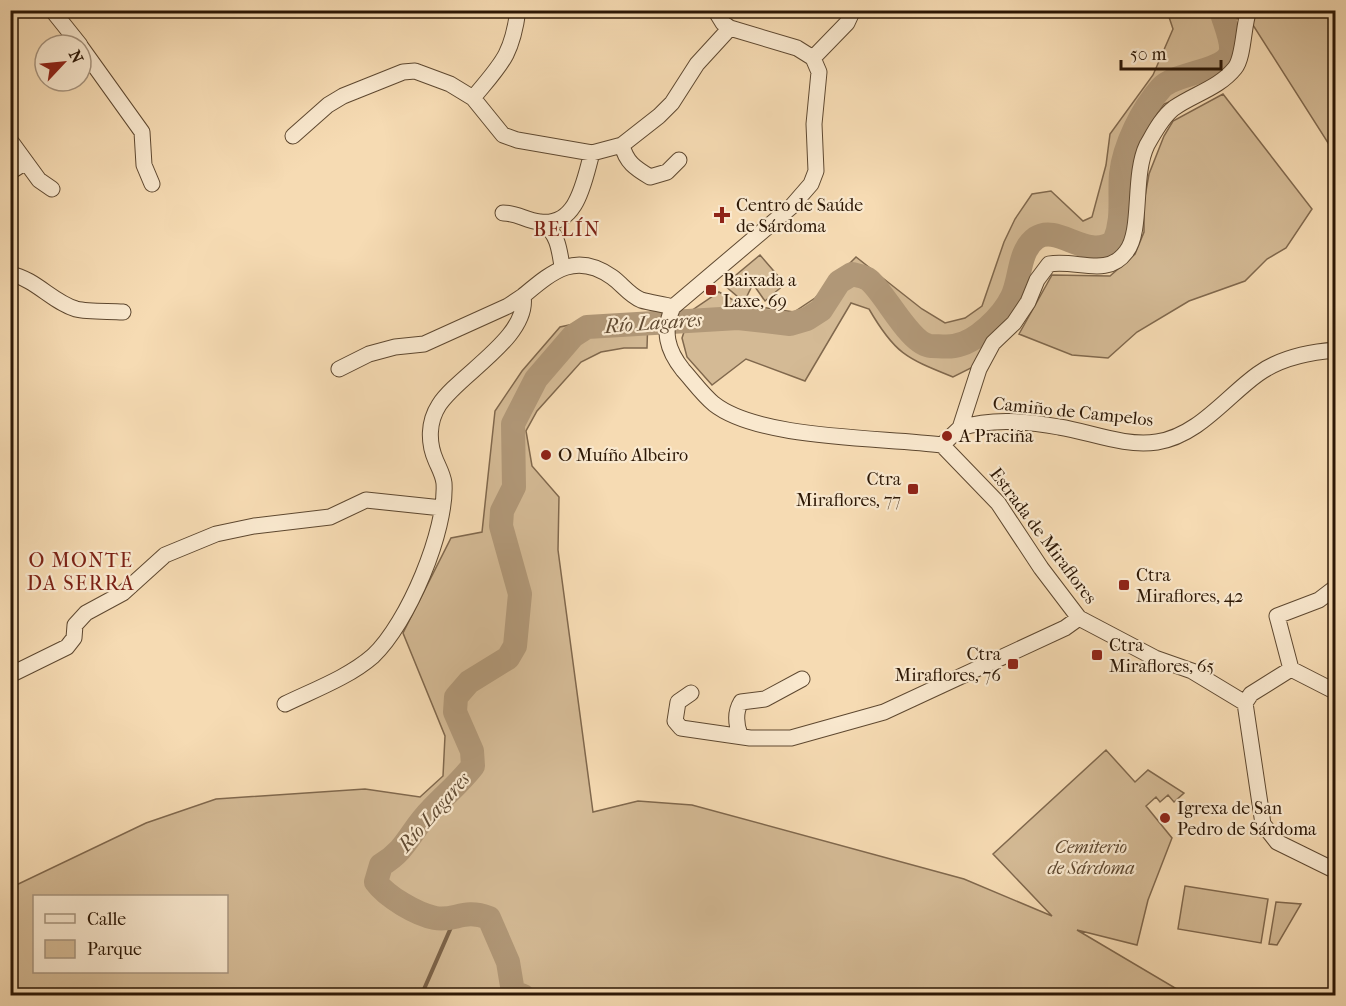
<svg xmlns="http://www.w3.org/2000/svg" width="1346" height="1006" font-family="'IM FELL French Canon',serif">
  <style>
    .green { fill: #d4ba95; stroke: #80684d; stroke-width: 1.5; fill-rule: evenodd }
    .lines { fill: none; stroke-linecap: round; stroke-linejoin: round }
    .stream { stroke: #7c644a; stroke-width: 4 }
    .river { stroke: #b19878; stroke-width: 24 }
    .minor-casing { stroke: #5e4830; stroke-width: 17 }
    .minor { stroke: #f9e8ce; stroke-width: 15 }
    .poi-dot { fill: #8f2418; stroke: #f9e8ce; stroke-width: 2 }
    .labels { text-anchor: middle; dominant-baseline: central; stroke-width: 4.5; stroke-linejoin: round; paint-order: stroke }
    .poi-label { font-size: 18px; fill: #2c1705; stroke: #f9e8ce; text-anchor: start }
    .street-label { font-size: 18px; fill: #2c1705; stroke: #f9e8ce }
    .park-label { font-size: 18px; font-style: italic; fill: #5e4830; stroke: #f9e8ce }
    .neighbourhood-label { font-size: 20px; letter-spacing: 1.5px; fill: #7a1f14; stroke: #f9e8ce }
    .water-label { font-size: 20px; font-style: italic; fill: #614b33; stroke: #f9e8ce }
  </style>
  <rect width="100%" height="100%" fill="#f6dbb3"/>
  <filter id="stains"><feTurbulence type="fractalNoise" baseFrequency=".00333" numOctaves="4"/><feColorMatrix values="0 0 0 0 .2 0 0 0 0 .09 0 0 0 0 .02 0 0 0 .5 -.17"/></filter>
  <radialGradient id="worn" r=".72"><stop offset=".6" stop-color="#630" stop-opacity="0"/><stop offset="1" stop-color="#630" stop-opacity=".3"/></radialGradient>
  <path class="green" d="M1162,11H1335V149L1330,146L1253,25L1243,18L1221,21L1238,27L1228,66L1193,92L1164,104L1145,128L1132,164L1130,205L1119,244L1107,253L1078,252L1051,239L1035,249L1012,318L971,368L953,377C906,358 895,354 869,309L851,303L805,381L746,359L712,385L687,357L682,338L691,311L719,292L740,304L794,312L815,298L856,257L922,309L945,323L965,318L982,306L1004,242L1015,219L1032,194L1051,191L1083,221L1092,217L1106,165L1110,134L1153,75L1173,29L1169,17Z
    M1223,94L1312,209L1286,248L1267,259L1245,281L1189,301L1137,332L1108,358L1072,355L1019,334L1052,275L1110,276L1135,254L1144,232V202L1149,174L1164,136L1173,121Z
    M760,255L785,284L765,301L753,284L744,302L724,285Z
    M606,317H648L647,348H624L601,352L581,362L537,411L526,431L532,466L559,497L558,550L593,812L638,801L692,805L964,879L1052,916L993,854L1106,750L1135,782L1148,770L1184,793L1174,802L1168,795L1160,802L1156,797L1146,806L1172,838L1148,900L1137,945L1077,930L1187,995L11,996L12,887L146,823L216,799L365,789L420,797L443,776L445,736L403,633L451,538L482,532L495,411L522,371L560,327ZM34,896H226V972H34Z
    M1185,886L1268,899L1261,943L1178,929Z
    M1276,902L1301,904L1277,945L1269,944Z"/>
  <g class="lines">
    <path class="stream" d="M421,996L456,916"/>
    <path class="river" d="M523,996L513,992L508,962L489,918C463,908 455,922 435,918C416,914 387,897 376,882L381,865C408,849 410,831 431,810C445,795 460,783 473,766L472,751L455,712L456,697L469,682L508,658L515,646L520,594L501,526L502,511L514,487L513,424L536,379L573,336L587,327L738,318L790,324L807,319L821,310L839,282L852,274C858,276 864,276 869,280C886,294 910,345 931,346C938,346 947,347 954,346C976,343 1003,316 1012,297C1021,279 1018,251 1036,238C1058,223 1086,261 1114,242C1124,219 1119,198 1121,174C1124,146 1142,109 1161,88C1175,72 1229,72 1231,50C1232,39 1224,22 1221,10"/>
    <defs>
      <path id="minor" d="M52,10L80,45
        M715,10L723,23L730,28L797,48L813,58L819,72L814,124L816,171L811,184L791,207L673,307C662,331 667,350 683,370C693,381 702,394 714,404C760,440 883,437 942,445L998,503L1041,568L1079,618L1155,658L1192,671L1245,703L1263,824L1277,842L1336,871
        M81,47L142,132L144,165L152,184
        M813,58L847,23L853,10
        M473,98C501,64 512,56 518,10
        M293,136L328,105L343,96L403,72L415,71L450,84L473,98L503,135L517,140L592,153L622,145L659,116L672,103L697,64L730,28
        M12,143L39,180L52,189
        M622,145C626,162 635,168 650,177L667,172L679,160
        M10,172L26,162
        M503,213C518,213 526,221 540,222C578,227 584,180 592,153
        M544,223C558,236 559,248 562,266
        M10,274C36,279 52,302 76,309C88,312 109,311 123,312
        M339,369L369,354L395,347L424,344L508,306L523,296
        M960,428C992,418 1026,421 1059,427C1091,432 1124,447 1157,442C1198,436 1227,396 1258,374C1280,358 1309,352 1336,350
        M942,445L960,428L979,369L993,343L1014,323L1028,302L1037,280L1049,264C1077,259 1107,278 1126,252C1143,231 1132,176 1147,145C1154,133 1162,117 1174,108C1194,94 1219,88 1235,68C1244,57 1243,25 1249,10
        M1291,669L1277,616L1319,600L1336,587
        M10,675L67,647L74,638L75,625L86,613L123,593L165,555L216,534L254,526L330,517L366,500L442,508
        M691,693L678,702L675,721L681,728L750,738H791L884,712L1065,628L1079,618
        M1245,703L1251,694L1291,669L1336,692
        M285,704C314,690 349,677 373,656C408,623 447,530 444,483C443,475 439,468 436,461C428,443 428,422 439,405C458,375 530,337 523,296C552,272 575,251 612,277C622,284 629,295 641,300C651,303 662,304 673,307
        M740,735C736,724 735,712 741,702L765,699L802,679"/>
    </defs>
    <use href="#minor" class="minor-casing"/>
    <use href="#minor" class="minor"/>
  </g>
  <g class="poi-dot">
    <path d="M719 206h6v6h6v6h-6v6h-6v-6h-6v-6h6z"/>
    <rect x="705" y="284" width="12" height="12" rx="3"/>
    <circle cx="947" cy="436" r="6"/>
    <circle cx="546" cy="455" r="6"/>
    <rect x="907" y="483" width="12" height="12" rx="3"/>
    <rect x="1118" y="579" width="12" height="12" rx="3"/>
    <rect x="1091" y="649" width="12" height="12" rx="3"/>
    <rect x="1007" y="658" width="12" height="12" rx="3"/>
    <circle cx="1165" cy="818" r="6"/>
  </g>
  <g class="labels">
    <g class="poi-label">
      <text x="736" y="205">Centro de Saúde<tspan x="736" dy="21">de Sárdoma</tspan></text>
      <text x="723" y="280">Baixada a<tspan x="723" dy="21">Laxe, 69</tspan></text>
      <text x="959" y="436">A Praciña</text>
      <text x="558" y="455">O Muíño Albeiro</text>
      <text x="901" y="479" text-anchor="end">Ctra<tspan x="901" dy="21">Miraflores, 77</tspan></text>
      <text x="1136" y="575">Ctra<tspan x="1136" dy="21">Miraflores, 42</tspan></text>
      <text x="1109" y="645">Ctra<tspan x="1109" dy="21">Miraflores, 65</tspan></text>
      <text x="1001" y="654" text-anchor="end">Ctra<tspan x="1001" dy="21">Miraflores, 76</tspan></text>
      <text x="1177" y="808">Igrexa de San<tspan x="1177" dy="21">Pedro de Sárdoma</tspan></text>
    </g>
    <g class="street-label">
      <text transform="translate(1073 412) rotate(6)">Camiño de Campelos</text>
      <text transform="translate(1043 536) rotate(53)">Estrada de Miraflores</text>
    </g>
    <g class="park-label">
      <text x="1091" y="847">Cemiterio<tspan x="1091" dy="21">de Sárdoma</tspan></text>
    </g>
    <g class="neighbourhood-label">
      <text x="567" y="229">BELÍN</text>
      <text x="81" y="560">O MONTE<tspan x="81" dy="23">DA SERRA</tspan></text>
    </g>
    <g class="water-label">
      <text transform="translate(653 323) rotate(-4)">Río Lagares</text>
      <text transform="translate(434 812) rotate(-49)">Río Lagares</text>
    </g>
  </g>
  <rect width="1346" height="1006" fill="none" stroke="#f6dbb3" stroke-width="36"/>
  <rect x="12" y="12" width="1322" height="982" fill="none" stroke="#2c1705" stroke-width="3"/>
  <rect x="18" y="18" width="1310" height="970" fill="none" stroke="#2c1705" stroke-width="1.5"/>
  <rect x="33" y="895" width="195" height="78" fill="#f9e8ce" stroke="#a7947e" stroke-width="1.5"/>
  <rect x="45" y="914" width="30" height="9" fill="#f9e8ce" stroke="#a7947e" stroke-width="1.5"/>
  <text x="87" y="925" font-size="18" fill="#2c1705">Calle</text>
  <rect x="45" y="940" width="30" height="18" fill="#d4ba95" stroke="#a7947e" stroke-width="1.5"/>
  <text x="87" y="955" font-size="18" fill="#2c1705">Parque</text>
  <g transform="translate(63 63) rotate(64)"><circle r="28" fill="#f9e8ce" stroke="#a7947e" stroke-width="1.5"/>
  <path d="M0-4.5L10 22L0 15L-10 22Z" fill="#8f2418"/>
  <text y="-9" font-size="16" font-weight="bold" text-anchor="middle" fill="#2c1705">N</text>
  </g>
  <path d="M1121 60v9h100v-9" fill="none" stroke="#2c1705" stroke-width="3"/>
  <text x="1130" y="60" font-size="18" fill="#2c1705" stroke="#f9e8ce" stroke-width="4.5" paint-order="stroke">50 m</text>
  <rect width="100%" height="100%" filter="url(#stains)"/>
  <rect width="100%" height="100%" fill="url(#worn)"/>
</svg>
